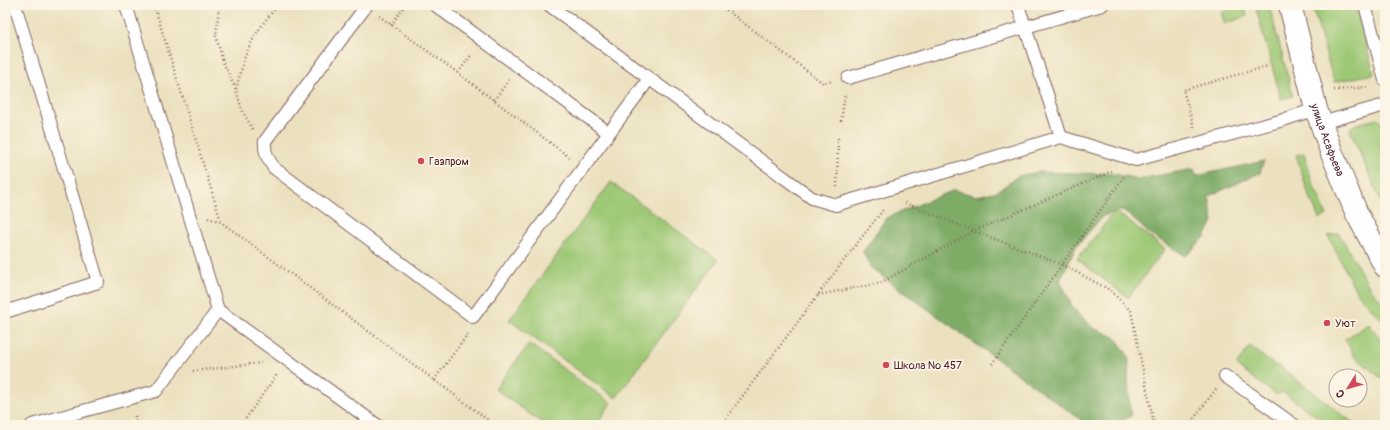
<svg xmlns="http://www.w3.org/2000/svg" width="1390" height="430" font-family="Pangolin,sans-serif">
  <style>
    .green { fill: #9dc874; stroke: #747450 }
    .forest { fill: #7eac66; stroke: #646648 }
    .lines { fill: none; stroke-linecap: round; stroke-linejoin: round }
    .service-casing { stroke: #82635f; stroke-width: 14 }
    .tertiary-casing { stroke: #82635f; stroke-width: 24 }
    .path { stroke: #82635f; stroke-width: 2.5; stroke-dasharray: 1 3; stroke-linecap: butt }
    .service { stroke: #fff; stroke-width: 12 }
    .tertiary { stroke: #fff; stroke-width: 22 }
    .poi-dot { fill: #d1495b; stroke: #fcf5e5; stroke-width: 1.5 }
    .labels { text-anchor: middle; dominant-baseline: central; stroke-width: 3.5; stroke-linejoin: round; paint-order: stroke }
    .street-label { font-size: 11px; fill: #4a1f2b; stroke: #fcf5e5 }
    .poi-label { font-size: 11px; fill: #4a1f2b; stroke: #fcf5e5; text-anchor: start }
  </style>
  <rect width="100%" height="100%" fill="#fcf5e5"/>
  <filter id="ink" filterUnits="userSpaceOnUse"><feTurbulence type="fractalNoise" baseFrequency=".025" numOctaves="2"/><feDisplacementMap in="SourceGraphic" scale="8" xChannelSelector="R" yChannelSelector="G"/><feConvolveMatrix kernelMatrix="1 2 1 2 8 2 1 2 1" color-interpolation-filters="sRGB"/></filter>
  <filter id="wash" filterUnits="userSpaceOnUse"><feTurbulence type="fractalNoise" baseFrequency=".012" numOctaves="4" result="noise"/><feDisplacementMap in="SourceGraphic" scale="16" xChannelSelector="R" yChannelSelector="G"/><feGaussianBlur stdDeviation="0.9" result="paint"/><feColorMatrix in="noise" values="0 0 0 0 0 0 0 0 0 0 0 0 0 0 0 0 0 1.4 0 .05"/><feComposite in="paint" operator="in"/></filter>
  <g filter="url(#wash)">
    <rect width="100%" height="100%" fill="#ebe1bf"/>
    <path class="green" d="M1229,5H1244L1247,16L1225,24L1221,13L1231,9Z
      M1255,5H1269L1293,96L1281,99Z
      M1312,5H1355L1374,74L1334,82Z
      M1377,118C1385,124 1385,131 1385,140L1379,143L1385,159V211L1350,130L1352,126Z
      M1304,153L1313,184L1327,215L1319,219L1306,187L1296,155Z
      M611,182L718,260L616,398L509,320Z
      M1115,211L1165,249L1128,298L1077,259Z
      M1339,233L1370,288L1385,305V323L1357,293L1328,236Z
      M1369,324L1385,346V381L1376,374L1355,357L1345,339Z
      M529,344L611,403L596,425H545L495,389Z
      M1250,346L1275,366L1278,365L1356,425H1329L1282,392L1277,395L1239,368L1237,364Z"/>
    <path class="forest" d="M1264,161L1260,173L1209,196L1213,221L1205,237L1186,256L1150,234L1123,210L1103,216L1077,245L1060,280L1073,308L1093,328L1115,337L1129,357L1128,383L1131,416L1113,425H1088L871,268L863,252L886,218L954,190L977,196L998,191L1018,176L1038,172L1113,174L1139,179L1194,169L1196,176Z"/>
  </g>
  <g filter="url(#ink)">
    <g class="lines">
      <defs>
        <path id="service" d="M126,5L218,310L377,425
          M367,5L265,141C264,152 268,159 274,168L473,317L649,79
          M435,5L609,133
          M549,5L812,198L836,205L1061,137L1136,160L1280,121L1316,109
          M1018,5L1061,137
          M1365,5L1385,80
          M848,78L1102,5
          M1321,123L1385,105
          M5,312L98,282L15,5
          M1225,376L1294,425
          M32,425L156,391L218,310"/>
        <g id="tertiary">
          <path id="s1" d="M1290,5L1316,109L1331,151L1357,214L1385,266"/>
        </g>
      </defs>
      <use href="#service" class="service-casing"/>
      <use href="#tertiary" class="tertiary-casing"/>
      <path class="path" d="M154,5L221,221
        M222,5L219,8L216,36L223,62L236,90L242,110L253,130
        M720,5L823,83L833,81
        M379,16L458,73L569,157
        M391,25L405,5
        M458,73L472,54
        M236,89C239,78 242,67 245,56C251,40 267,15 280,5
        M1334,90L1369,87
        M494,100L509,80
        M841,121L845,94
        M1194,127L1183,90L1268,66
        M837,187L838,138
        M905,203L974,231L1063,265L1110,290L1131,311L1154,425
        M208,218L221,222L495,425
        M818,295L880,283L974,231L1112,171
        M992,364L1125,175
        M193,371L261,363
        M434,380L468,334
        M702,422L705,425
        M135,425V414
        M241,425L278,373
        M721,425L835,272L883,210
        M1189,425L1216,389"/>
      <use href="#service" class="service"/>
      <use href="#tertiary" class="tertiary"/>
    </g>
  </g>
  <g class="poi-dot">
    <circle cx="421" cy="161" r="4"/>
    <circle cx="1327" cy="323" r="4"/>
    <circle cx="886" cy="365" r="4"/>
  </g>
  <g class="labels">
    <g class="street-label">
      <text stroke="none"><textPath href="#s1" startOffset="140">улица Асафьева</textPath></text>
    </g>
    <g class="poi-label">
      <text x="429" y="161">Газпром</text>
      <text x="1335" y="323">Уют</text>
      <text x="894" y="365">Школа № 457</text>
    </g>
  </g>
  <rect width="1390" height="430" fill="none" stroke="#fcf5e5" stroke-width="20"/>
  <g transform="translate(1348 388) rotate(233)"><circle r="19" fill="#fcf5e5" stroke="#b59f9b"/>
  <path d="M0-3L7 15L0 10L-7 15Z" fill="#d1495b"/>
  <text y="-6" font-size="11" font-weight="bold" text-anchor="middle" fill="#4a1f2b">С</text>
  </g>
</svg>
